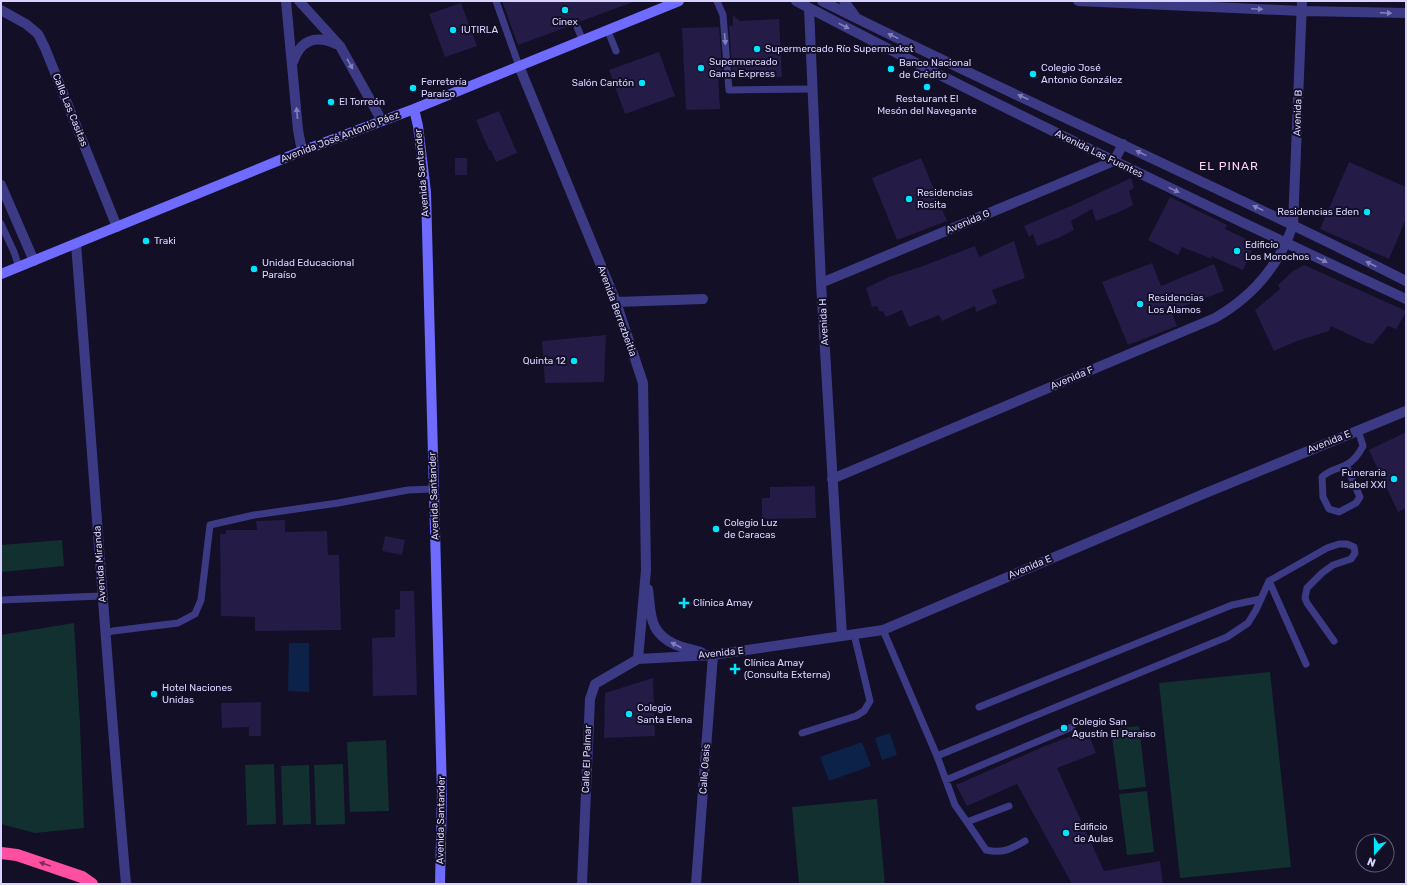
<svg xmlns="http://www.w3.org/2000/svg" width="1407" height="885" font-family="Rubik,sans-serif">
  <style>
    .green { fill: #12302f }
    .water { fill: #0c2248 }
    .building { fill: #241b47 }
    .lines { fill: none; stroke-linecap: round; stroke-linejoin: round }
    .lane { stroke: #3d3a85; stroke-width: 7 }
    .street { stroke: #3d3a85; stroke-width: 10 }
    .secondary { stroke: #6f6bff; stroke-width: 10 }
    .highway { stroke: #ff4fa3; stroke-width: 12 }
    .oneway { fill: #837fbc }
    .oneway2 { fill: #7d2c5e }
    .poi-dot { fill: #00e5ff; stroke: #130f26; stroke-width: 1.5 }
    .labels { text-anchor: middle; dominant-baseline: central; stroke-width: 4; stroke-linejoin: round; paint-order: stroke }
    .poi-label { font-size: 10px; fill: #d9d4ff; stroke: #130f26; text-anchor: start }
    .street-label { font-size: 10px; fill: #d9d4ff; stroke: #130f26 }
    .quarter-label { font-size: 12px; letter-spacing: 1px; fill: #ffd6f0; stroke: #130f26 }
  </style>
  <rect width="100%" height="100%" fill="#130f26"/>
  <path class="green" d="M62,540L64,566L1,572V545Z
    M74,623L80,724L84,828L35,833L1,824V635Z
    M1270,672L1291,867L1180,878L1159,683Z
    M1139,726L1146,787L1119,790L1111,729Z
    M386,740L389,811L350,812L347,742Z
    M274,764L276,824L247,825L245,765Z
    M343,764L345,824L316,825L314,765Z
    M309,765L311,824L283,825L281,766Z
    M1147,791L1154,852L1127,855L1119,794Z
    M877,799L885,884H799L792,807Z"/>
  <path class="water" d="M289,643H309V692L288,691Z
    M890,733L897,755L882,760L875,738Z
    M862,742L871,766L829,781L820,757Z"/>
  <path class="building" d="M502,1H633V2L579,22H575L573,25L518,45Z
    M461,3L477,46L445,57L429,14Z
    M733,15L740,21L779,19L782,77H733L729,26H733Z
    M719,27L723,77H718L720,109L686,110L682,28Z
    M659,52L675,96L625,114L609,70Z
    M499,111L517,153L496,162L491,150H489L476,120Z
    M455,158H467V175H455Z
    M921,158L947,221L897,240L872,178Z
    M1349,162L1406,187V219L1389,259L1320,229Z
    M1131,178L1134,188L1129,191L1133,205L1119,212L1096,221L1092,209L1071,221L1074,230L1058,238L1037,246L1033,234L1029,237L1024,226L1073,205Z
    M1170,197L1227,225L1225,229L1255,243L1243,270L1211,256L1212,259L1182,247L1178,255L1148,240Z
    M1014,241L1025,278L992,290L997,303L976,312L975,306L942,321L939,315L909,327L902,310L886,317L883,311L880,312L877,306L872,307L866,288L889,277L923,266L975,246L979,257Z
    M1152,263L1161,286L1214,264L1224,291L1171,311L1177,326L1128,345L1102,282Z
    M1304,265L1406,311V312L1396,329L1388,326L1373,344L1367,343L1331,326L1329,331L1297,341L1274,351L1255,310L1280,289L1278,285L1293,271Z
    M606,335L604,382L545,383L542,341Z
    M1406,432V508L1398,512L1369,450Z
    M815,486L816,518L762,519V498H770V487Z
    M285,520V532L327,531L328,555H339L341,630L255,631V617L221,616L220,534H226V530H257L256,521Z
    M385,536L405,540L402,555L382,551Z
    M400,591H414L417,695L373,696L372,638L395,637V610L400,609Z
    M653,678L655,736L604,738L605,693Z
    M261,702V736H249V727L222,728L221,703Z
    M1087,730L1096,753L1057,768L1104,871L1160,861L1163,883L1072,884L1017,784L967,806L956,785L1045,746Z"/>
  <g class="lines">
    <path class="lane" d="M496,1L519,66
      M717,1L723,15L729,90L813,89
      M577,27L583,41
      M608,31L616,51
      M1,224L14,252L19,267
      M1346,465L1360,497L1356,503L1339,512L1329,509L1323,497L1322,477C1331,469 1336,470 1346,465C1354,461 1359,454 1363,446L1358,430
      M1269,581L1306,664
      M1,600L102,596
      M883,630L937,756L1227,637L1248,623L1256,610L1269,581L1327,548L1339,544H1347L1354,547L1355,553L1351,559L1333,565L1322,573L1307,588L1305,598L1307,603L1334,641
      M106,633L113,631L178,623L195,614L201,600L210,525L254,515L338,503L408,490L433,489
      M979,707L1232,605L1261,599
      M802,733L856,716L864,711L870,701L854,634
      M937,756L955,805L967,822L1009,806
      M946,780L1072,727
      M967,822L986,850C1003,854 1011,849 1025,841"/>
    <path class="street" d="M286,1L298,130L302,151
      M299,1L340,46L382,121
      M796,1C996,106 1201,204 1406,299
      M822,1C1015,98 1213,183 1406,281
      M844,1L855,16
      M1078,1L1302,11L1406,13
      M809,8L821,283L842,636
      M1,10L26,24L38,34L45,48L117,227
      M293,62C300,41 315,34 336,44
      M519,66L616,302L643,383L646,570L638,659
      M1114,161L1123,144
      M1,185L34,261
      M76,244C93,457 107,671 126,884
      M821,283L1114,161
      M616,302L703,299
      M832,479L1215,318C1253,296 1279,266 1293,225L1302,1
      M648,589C650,601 649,616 655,627C664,644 684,648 701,652
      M582,884L590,699L595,684L638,659L713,655L883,630L1201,495L1406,411
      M696,884L713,655"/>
    <path class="secondary" d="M414,109L418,126L426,192L442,794L440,884
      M1,274L302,151L414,109L679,1"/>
    <path class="highway" d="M1,853L17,855L82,877L92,884"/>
  </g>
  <defs><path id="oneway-solid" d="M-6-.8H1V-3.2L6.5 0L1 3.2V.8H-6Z"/></defs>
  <g class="oneway">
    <use href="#oneway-solid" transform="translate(1257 9) rotate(2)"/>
    <use href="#oneway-solid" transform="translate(1386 13) rotate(2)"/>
    <use href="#oneway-solid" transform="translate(844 26) rotate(27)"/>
    <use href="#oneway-solid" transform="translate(893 36) rotate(-154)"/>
    <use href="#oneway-solid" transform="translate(725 39) rotate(85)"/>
    <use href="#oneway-solid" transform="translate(350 64) rotate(61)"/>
    <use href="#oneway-solid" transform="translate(1023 97) rotate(-155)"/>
    <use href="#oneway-solid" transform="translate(297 113) rotate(-95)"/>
    <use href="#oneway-solid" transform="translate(1141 153) rotate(-154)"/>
    <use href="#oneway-solid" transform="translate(1174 190) rotate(26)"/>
    <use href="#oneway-solid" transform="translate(1258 208) rotate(-155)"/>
    <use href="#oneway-solid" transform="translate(1322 260) rotate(25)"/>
    <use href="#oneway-solid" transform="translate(1371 264) rotate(-153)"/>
    <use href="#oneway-solid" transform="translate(676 645) rotate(-153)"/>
  </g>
  <use class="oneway2" href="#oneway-solid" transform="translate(45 864) rotate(-161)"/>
  <g class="poi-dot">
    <circle cx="565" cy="10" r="4"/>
    <circle cx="453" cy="30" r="4"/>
    <circle cx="757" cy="49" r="4"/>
    <circle cx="701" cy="68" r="4"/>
    <circle cx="891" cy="69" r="4"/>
    <circle cx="1033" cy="74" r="4"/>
    <circle cx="642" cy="83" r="4"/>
    <circle cx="927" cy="87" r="4"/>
    <circle cx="413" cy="88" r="4"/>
    <circle cx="331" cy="102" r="4"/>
    <circle cx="909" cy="199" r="4"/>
    <circle cx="1367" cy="212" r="4"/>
    <circle cx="146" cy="241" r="4"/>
    <circle cx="1237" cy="251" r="4"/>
    <circle cx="254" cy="269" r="4"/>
    <circle cx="1140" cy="304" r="4"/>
    <circle cx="574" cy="361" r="4"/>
    <circle cx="1394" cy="479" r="4"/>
    <circle cx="716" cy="529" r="4"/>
    <path d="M682 597h4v4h4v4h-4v4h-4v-4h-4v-4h4z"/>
    <path d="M733 663h4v4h4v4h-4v4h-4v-4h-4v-4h4z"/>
    <circle cx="154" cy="694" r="4"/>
    <circle cx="629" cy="714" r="4"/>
    <circle cx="1064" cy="728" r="4"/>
    <circle cx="1066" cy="833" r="4"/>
  </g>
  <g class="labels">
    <g class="poi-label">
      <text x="565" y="22" text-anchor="middle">Cinex</text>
      <text x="461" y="30">IUTIRLA</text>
      <text x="765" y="49">Supermercado Río Supermarket</text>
      <text x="709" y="62">Supermercado<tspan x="709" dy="12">Gama Express</tspan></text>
      <text x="899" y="63">Banco Nacional<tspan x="899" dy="12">de Crédito</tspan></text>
      <text x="1041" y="68">Colegio José<tspan x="1041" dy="12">Antonio González</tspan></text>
      <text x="421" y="82">Ferretería<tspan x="421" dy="12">Paraíso</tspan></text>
      <text x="634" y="83" text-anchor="end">Salón Cantón</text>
      <text x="927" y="99" text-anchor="middle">Restaurant El<tspan x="927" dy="12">Mesón del Navegante</tspan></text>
      <text x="339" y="102">El Torreón</text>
      <text x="917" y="193">Residencias<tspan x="917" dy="12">Rosita</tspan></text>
      <text x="1359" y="212" text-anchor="end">Residencias Eden</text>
      <text x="154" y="241">Traki</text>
      <text x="1245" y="245">Edificio<tspan x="1245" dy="12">Los Morochos</tspan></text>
      <text x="262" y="263">Unidad Educacional<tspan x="262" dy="12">Paraíso</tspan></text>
      <text x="1148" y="298">Residencias<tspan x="1148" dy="12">Los Alamos</tspan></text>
      <text x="566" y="361" text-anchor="end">Quinta 12</text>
      <text x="1386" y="473" text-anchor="end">Funeraria<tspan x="1386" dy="12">Isabel XXI</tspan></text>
      <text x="724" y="523">Colegio Luz<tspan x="724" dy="12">de Caracas</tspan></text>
      <text x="693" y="603">Clínica Amay</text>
      <text x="744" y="663">Clínica Amay<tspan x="744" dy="12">(Consulta Externa)</tspan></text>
      <text x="162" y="688">Hotel Naciones<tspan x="162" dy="12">Unidas</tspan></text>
      <text x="637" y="708">Colegio<tspan x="637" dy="12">Santa Elena</tspan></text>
      <text x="1072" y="722">Colegio San<tspan x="1072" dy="12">Agustín El Paraiso</tspan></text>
      <text x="1074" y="827">Edificio<tspan x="1074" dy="12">de Aulas</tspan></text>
    </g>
    <g class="street-label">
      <text transform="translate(70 110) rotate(68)">Calle Las Casitas</text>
      <text transform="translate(1298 113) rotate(-88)">Avenida B</text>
      <text transform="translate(340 137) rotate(-21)">Avenida José Antonio Páez</text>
      <text transform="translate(1099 154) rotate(26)">Avenida Las Fuentes</text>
      <text transform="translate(422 173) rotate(-95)">Avenida Santander</text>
      <text transform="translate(968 222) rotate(-23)">Avenida G</text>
      <text transform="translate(617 311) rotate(70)">Avenida Berrezbeitia</text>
      <text transform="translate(824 322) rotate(-93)">Avenida H</text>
      <text transform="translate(1072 378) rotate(-23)">Avenida F</text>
      <text transform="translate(1329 442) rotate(-22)">Avenida E</text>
      <text transform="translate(434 496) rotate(-92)">Avenida Santander</text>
      <text transform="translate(100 564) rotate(-94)">Avenida Miranda</text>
      <text transform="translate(1030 567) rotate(-23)">Avenida E</text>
      <text transform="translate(721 653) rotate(-6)">Avenida E</text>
      <text transform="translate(587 759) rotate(-88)">Calle El Palmar</text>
      <text transform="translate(705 769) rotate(-86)">Calle Oasis</text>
      <text transform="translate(441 820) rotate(-89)">Avenida Santander</text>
    </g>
    <g class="quarter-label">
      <text x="1229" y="166">EL PINAR</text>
    </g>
  </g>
  <rect width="1407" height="885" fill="none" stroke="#d9d4ff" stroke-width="4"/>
  <g transform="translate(1375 853) rotate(201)"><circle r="19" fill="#130f26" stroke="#625e7d"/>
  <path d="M0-3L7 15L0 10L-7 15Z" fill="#00e5ff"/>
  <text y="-6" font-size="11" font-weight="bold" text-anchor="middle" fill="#d9d4ff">N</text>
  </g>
</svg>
